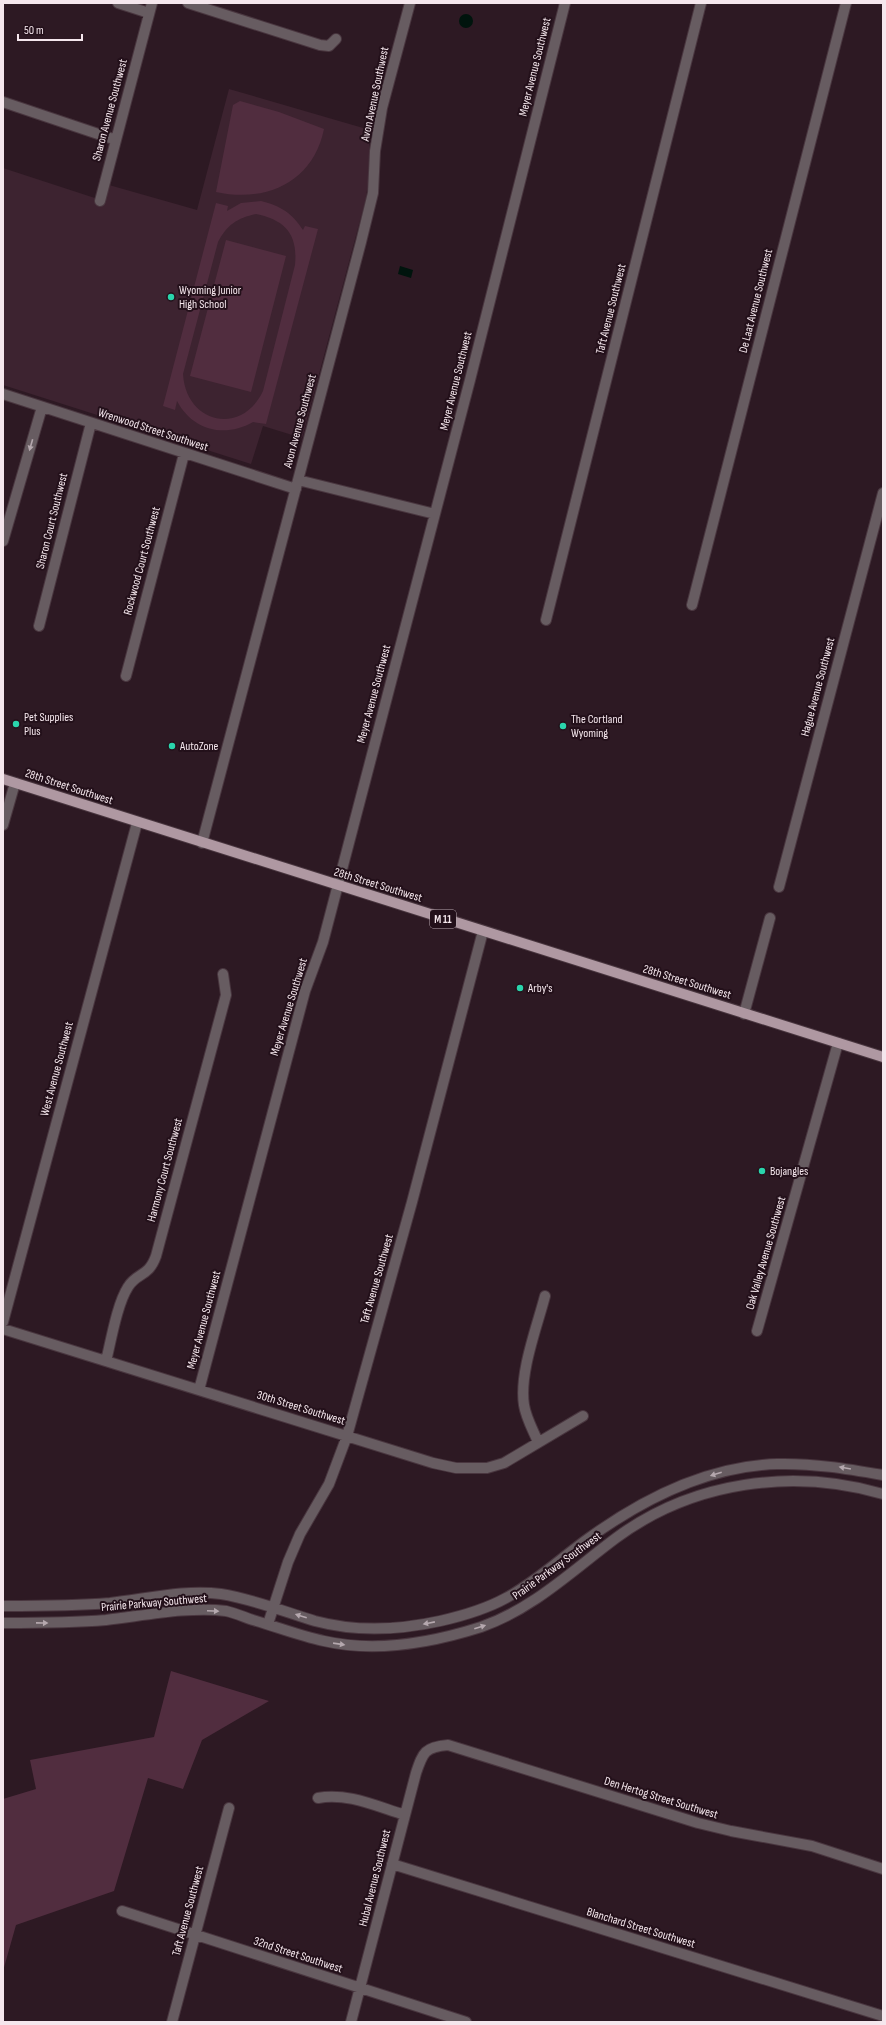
<svg xmlns="http://www.w3.org/2000/svg" width="886" height="2025" font-family="'Sofia Sans Condensed',sans-serif">
  <style>
    .built { fill: #3d2330 }
    .green { fill: #512d3f; fill-rule: evenodd }
    .water { fill: #00140d }
    .lines { fill: none; stroke-linecap: round; stroke-linejoin: round }
    .minor-casing { stroke: #49363f; stroke-width: 12 }
    .major-casing { stroke: #49363f; stroke-width: 12 }
    .minor { stroke: #675c61; stroke-width: 10 }
    .major { stroke: #af98a2; stroke-width: 10 }
    .oneway { fill: #b5a8ae }
    .poi-dot { fill: #2ad5ac; stroke: #23101a; stroke-width: 1.5 }
    .labels { text-anchor: middle; dominant-baseline: central; stroke-width: 4; stroke-linejoin: round; paint-order: stroke }
    .shield { fill: #23101a; stroke: #b6a6ae; stroke-width: 1 }
    .shield-label { font-size: 11px; font-weight: bold; fill: #f5e7ed }
    .street-label { font-size: 12px; fill: #f5e7ed; stroke: #23101a }
    .poi-label { font-size: 12px; fill: #f5e7ed; stroke: #23101a; text-anchor: start }
  </style>
  <rect width="100%" height="100%" fill="#2d1923"/>
  <path class="built" d="M229,89L370,130L368,183L366,198L302,438L263,426L251,464L3,385V168L104,201L109,185L197,210Z"/>
  <path class="green" d="M240,101L279,112L324,129C313,182 267,203 216,192L233,105Z
    M261,201C281,206 292,213 303,230L305,226L318,229L266,424L253,422C225,438 193,431 177,401L175,410L163,406L216,203L228,206L227,211L241,203ZM256,214C285,220 298,234 295,265L263,391C242,436 186,424 183,374L218,242C227,225 237,218 256,214Z
    M226,240L286,256L251,392L190,376Z
    M171,1671L269,1701L202,1740L183,1789L148,1778L114,1891L16,1925L3,1971V1799L36,1789L30,1760L154,1737Z"/>
  <path class="water" d="M459 21a7 7 0 1 1 14 0a7 7 0 1 1-14 0Z
    M400,266L413,270L411,278L398,274Z"/>
  <g class="lines">
    <defs>
      <path id="minor" d="M118,3L149,13
        M188,3L320,45L329,46L336,39
        M3,102L116,140
        M100,201L152,3
        M3,394L296,489
        M298,480L435,514
        M3,541L42,407
        M692,605L846,3
        M546,620L701,3
        M39,626L91,423
        M126,676L184,454
        M3,825L15,783
        M202,843L361,242L373,193L375,151L382,108L410,3
        M779,887L883,493
        M744,1014L770,918
        M3,1322L137,823
        M3,1329L433,1463L456,1468H487L504,1463L583,1416
        M757,1331L838,1043
        M106,1361C111,1341 117,1304 128,1287C137,1272 148,1278 156,1256L226,995L223,974
        M199,1390L305,991L323,942L470,380L565,3
        M538,1442C533,1430 526,1418 524,1405C519,1373 537,1327 545,1296
        M3,1606C39,1606 74,1606 110,1603C146,1599 185,1589 221,1594C253,1599 285,1612 315,1621C356,1632 399,1630 440,1621C462,1616 486,1609 506,1598C536,1582 561,1558 589,1538C643,1499 708,1466 777,1464C813,1463 848,1469 883,1475
        M3,1623C37,1623 71,1623 106,1620C142,1616 190,1606 226,1611C235,1613 244,1617 253,1620C277,1627 300,1636 324,1641C376,1653 431,1643 481,1627C533,1609 573,1570 616,1538C693,1481 793,1468 883,1494
        M268,1624L288,1562L300,1534L329,1484L347,1436L412,1202L483,931
        M318,1798C347,1792 378,1807 405,1815
        M392,1864L883,2016
        M122,1911L466,2022
        M172,2022L229,1808
        M351,2022L416,1773C423,1752 425,1747 448,1745L698,1823L731,1831L812,1846L883,1869"/>
      <path id="major" d="M3,779L883,1057"/>
    </defs>
    <use href="#minor" class="minor-casing"/>
    <use href="#major" class="major-casing"/>
    <use href="#minor" class="minor"/>
    <use href="#major" class="major"/>
  </g>
  <defs><path id="oneway-solid" d="M-6-.8H1V-3.2L6.5 0L1 3.2V.8H-6Z"/></defs>
  <g class="oneway">
    <use href="#oneway-solid" transform="translate(31 445) rotate(106)"/>
    <use href="#oneway-solid" transform="translate(845 1468) rotate(-170)"/>
    <use href="#oneway-solid" transform="translate(716 1474) rotate(163)"/>
    <use href="#oneway-solid" transform="translate(213 1611) rotate(2)"/>
    <use href="#oneway-solid" transform="translate(301 1616) rotate(-163)"/>
    <use href="#oneway-solid" transform="translate(42 1623) rotate(1)"/>
    <use href="#oneway-solid" transform="translate(429 1623) rotate(169)"/>
    <use href="#oneway-solid" transform="translate(480 1627) rotate(-18)"/>
    <use href="#oneway-solid" transform="translate(339 1644) rotate(8)"/>
  </g>
  <g class="poi-dot">
    <circle cx="171" cy="297" r="4"/>
    <circle cx="16" cy="724" r="4"/>
    <circle cx="563" cy="726" r="4"/>
    <circle cx="172" cy="746" r="4"/>
    <circle cx="520" cy="988" r="4"/>
    <circle cx="762" cy="1171" r="4"/>
  </g>
  <g class="labels">
    <rect class="shield" x="430" y="910" width="26" height="18" rx="3"/>
    <g class="shield-label">
      <text x="443" y="919">M 11</text>
    </g>
    <g class="street-label">
      <text transform="translate(535 67) rotate(-76)">Meyer Avenue Southwest</text>
      <text transform="translate(375 94) rotate(-78)">Avon Avenue Southwest</text>
      <text transform="translate(110 110) rotate(-75)">Sharon Avenue Southwest</text>
      <text transform="translate(756 301) rotate(-76)">De Laat Avenue Southwest</text>
      <text transform="translate(611 309) rotate(-76)">Taft Avenue Southwest</text>
      <text transform="translate(456 381) rotate(-76)">Meyer Avenue Southwest</text>
      <text transform="translate(300 421) rotate(-75)">Avon Avenue Southwest</text>
      <text transform="translate(153 430) rotate(18)">Wrenwood Street Southwest</text>
      <text transform="translate(52 521) rotate(-76)">Sharon Court Southwest</text>
      <text transform="translate(142 561) rotate(-75)">Rockwood Court Southwest</text>
      <text transform="translate(818 687) rotate(-75)">Hague Avenue Southwest</text>
      <text transform="translate(374 694) rotate(-75)">Meyer Avenue Southwest</text>
      <text transform="translate(69 787) rotate(18)">28th Street Southwest</text>
      <text transform="translate(378 885) rotate(17)">28th Street Southwest</text>
      <text transform="translate(687 982) rotate(17)">28th Street Southwest</text>
      <text transform="translate(289 1007) rotate(-73)">Meyer Avenue Southwest</text>
      <text transform="translate(57 1069) rotate(-75)">West Avenue Southwest</text>
      <text transform="translate(165 1170) rotate(-75)">Harmony Court Southwest</text>
      <text transform="translate(766 1253) rotate(-74)">Oak Valley Avenue Southwest</text>
      <text transform="translate(377 1279) rotate(-74)">Taft Avenue Southwest</text>
      <text transform="translate(204 1320) rotate(-75)">Meyer Avenue Southwest</text>
      <text transform="translate(301 1408) rotate(17)">30th Street Southwest</text>
      <text transform="translate(557 1566) rotate(-36)">Prairie Parkway Southwest</text>
      <text transform="translate(154 1603) rotate(-5)">Prairie Parkway Southwest</text>
      <text transform="translate(661 1798) rotate(17)">Den Hertog Street Southwest</text>
      <text transform="translate(375 1878) rotate(-76)">Hubal Avenue Southwest</text>
      <text transform="translate(188 1911) rotate(-75)">Taft Avenue Southwest</text>
      <text transform="translate(641 1928) rotate(17)">Blanchard Street Southwest</text>
      <text transform="translate(298 1955) rotate(18)">32nd Street Southwest</text>
    </g>
    <g class="poi-label">
      <text x="179" y="290">Wyoming Junior<tspan x="179" dy="14">High School</tspan></text>
      <text x="24" y="717">Pet Supplies<tspan x="24" dy="14">Plus</tspan></text>
      <text x="571" y="719">The Cortland<tspan x="571" dy="14">Wyoming</tspan></text>
      <text x="180" y="746">AutoZone</text>
      <text x="528" y="988">Arby's</text>
      <text x="770" y="1171">Bojangles</text>
    </g>
  </g>
  <rect width="886" height="2025" fill="none" stroke="#f5e7ed" stroke-width="8"/>
  <path d="M18 34v6h64v-6" fill="none" stroke="#f5e7ed" stroke-width="2"/>
  <text x="24" y="34" font-size="12" fill="#f5e7ed" stroke="#23101a" stroke-width="3" paint-order="stroke">50 m</text>
</svg>
